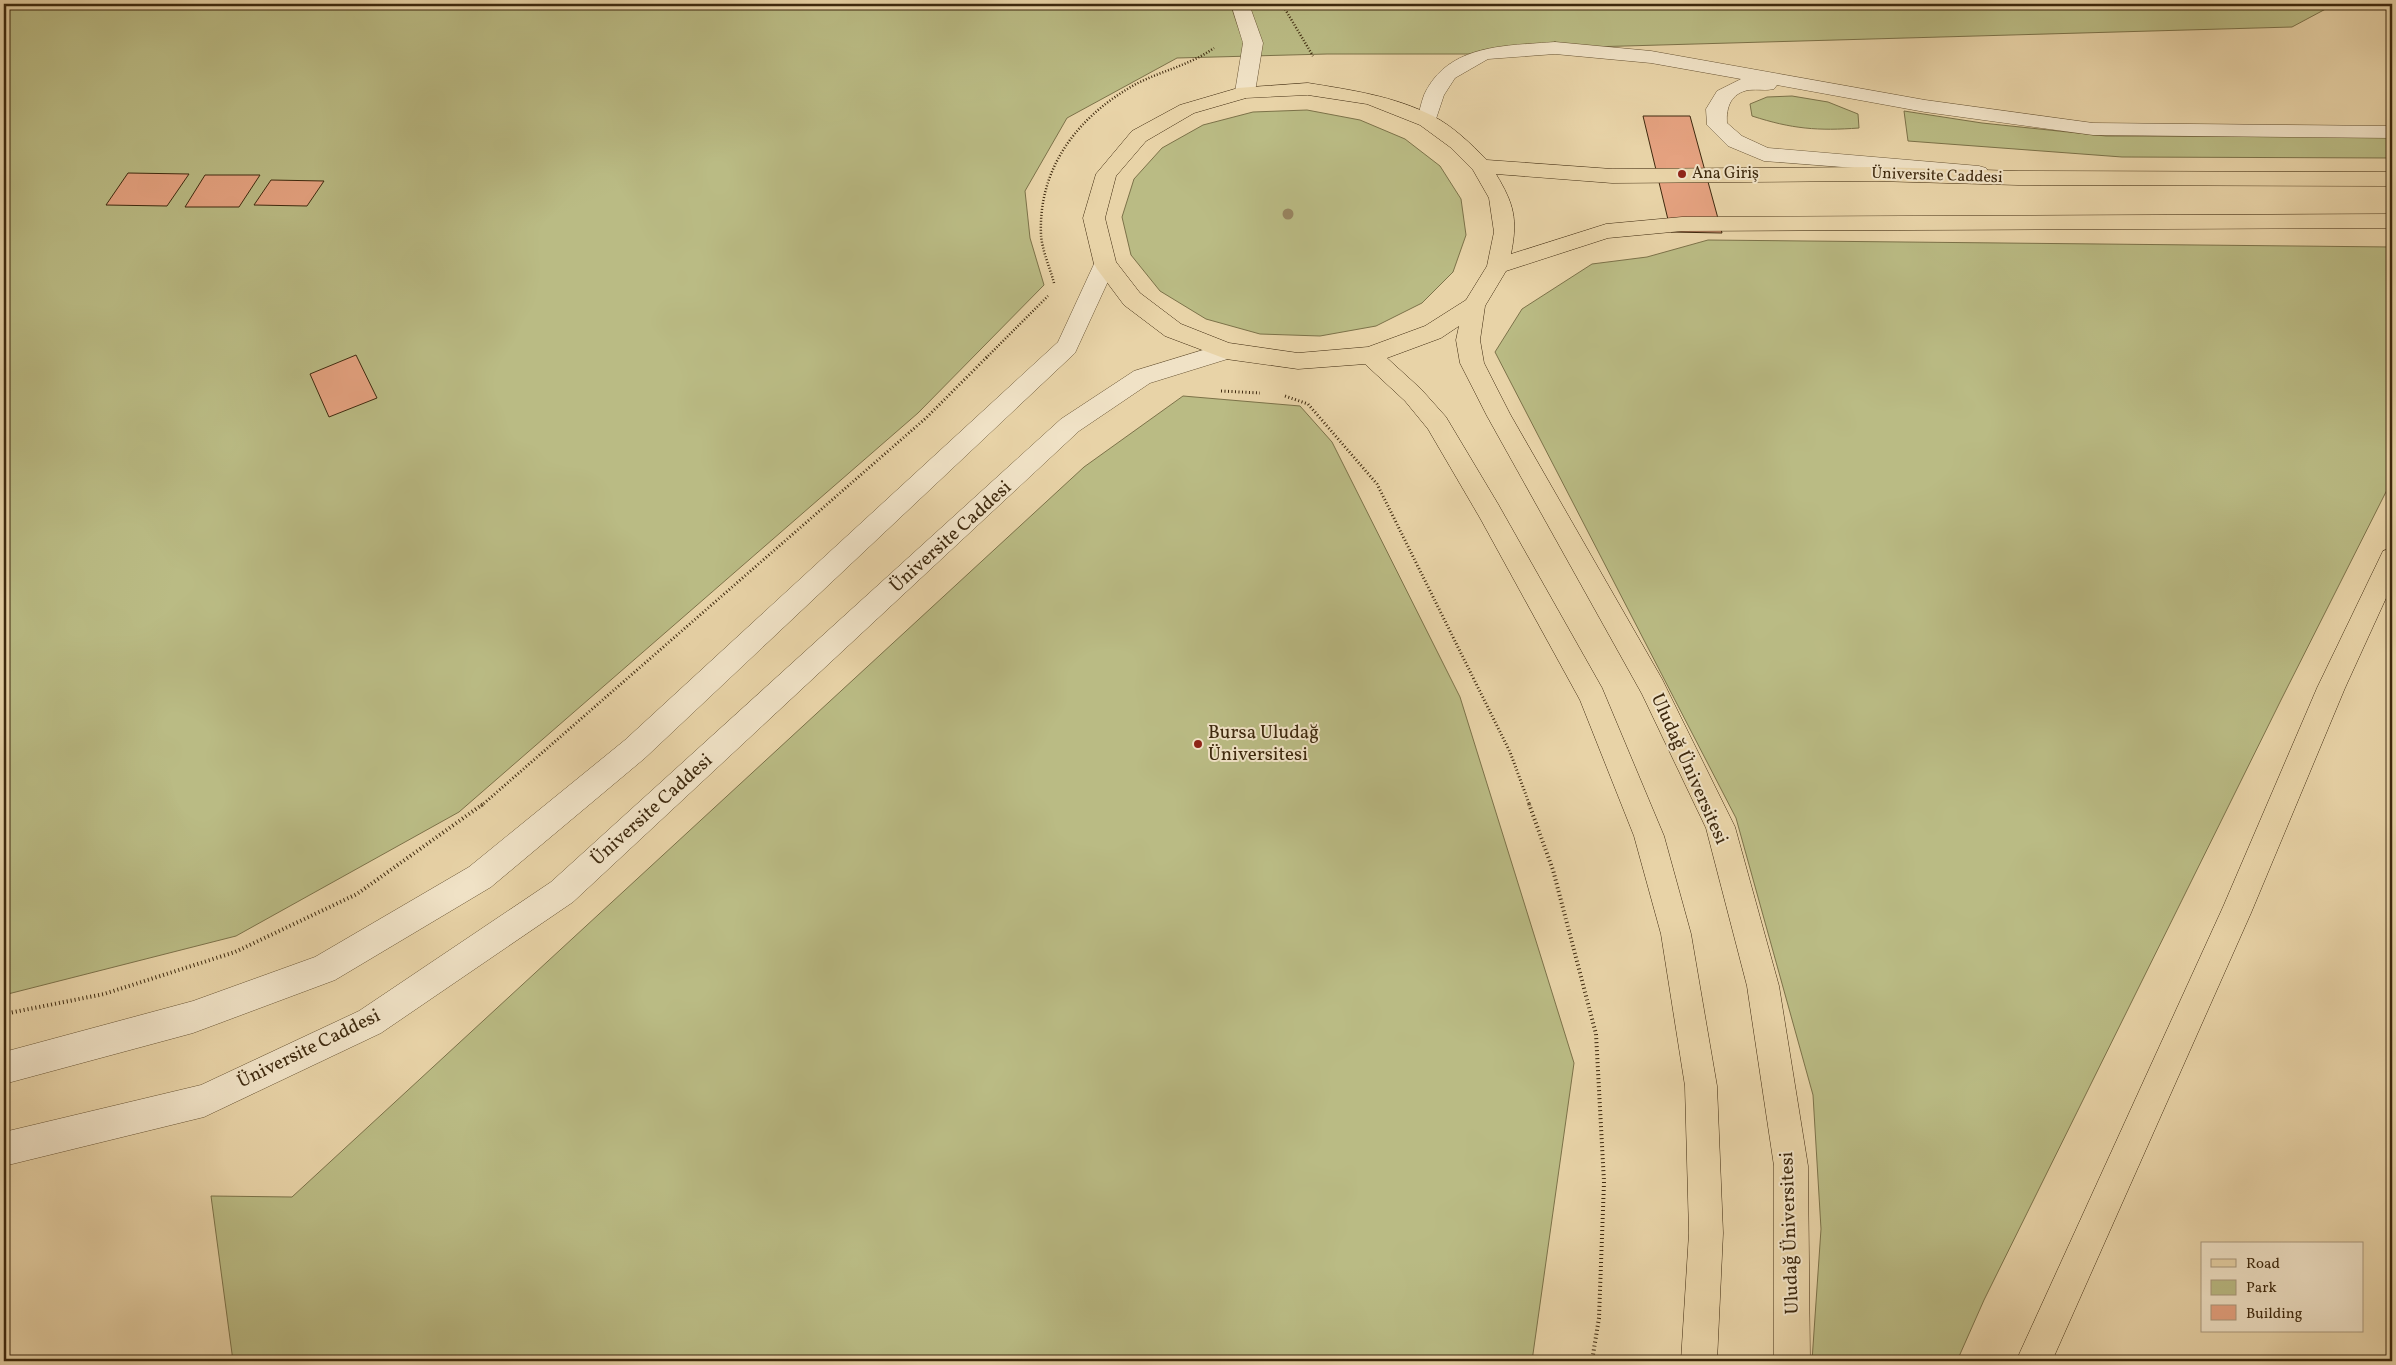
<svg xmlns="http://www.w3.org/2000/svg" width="2396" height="1365" font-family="Vollkorn,serif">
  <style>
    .green { fill: #babb84; stroke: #7c7249 }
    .building { fill: #e5a280; stroke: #3e290e }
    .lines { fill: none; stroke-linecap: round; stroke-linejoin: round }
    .minor-casing { stroke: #685434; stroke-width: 1 }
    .major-casing { stroke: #3e290e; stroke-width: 1 }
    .path-far2 { stroke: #3e290e; stroke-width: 2.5; stroke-dasharray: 1 2; stroke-linecap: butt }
    .path-far1 { stroke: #3e290e; stroke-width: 3; stroke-dasharray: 1 2.5; stroke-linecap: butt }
    .path { stroke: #3e290e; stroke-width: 4; stroke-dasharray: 1 3; stroke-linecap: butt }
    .minor { fill: #f0e2c6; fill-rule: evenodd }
    .major { fill: #e8d3a7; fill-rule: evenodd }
    .tree { fill: #988560 }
    .poi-dot { fill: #8f2418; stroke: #f0e2c6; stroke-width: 2 }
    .labels { text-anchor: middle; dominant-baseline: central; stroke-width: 4; stroke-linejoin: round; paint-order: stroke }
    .far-poi-label { font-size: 16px; fill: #3e290e; stroke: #f0e2c6; text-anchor: start }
    .far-street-label { font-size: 16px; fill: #3e290e; stroke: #f0e2c6 }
    .street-label { font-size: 19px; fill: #3e290e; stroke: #f0e2c6 }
    .poi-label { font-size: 19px; fill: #3e290e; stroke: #f0e2c6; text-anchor: start }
  </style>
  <rect width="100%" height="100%" fill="#e8d3a7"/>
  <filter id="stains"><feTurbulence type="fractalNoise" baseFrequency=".004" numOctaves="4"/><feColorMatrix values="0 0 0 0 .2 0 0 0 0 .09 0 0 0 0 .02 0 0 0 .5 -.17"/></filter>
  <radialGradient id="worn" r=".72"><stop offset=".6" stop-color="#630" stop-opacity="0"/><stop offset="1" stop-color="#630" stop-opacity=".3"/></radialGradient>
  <path class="green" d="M4,4H2335L2292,27L1555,48L1483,54H1327L1177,58L1067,118L1025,191L1030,238L1044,285L918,413L459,812L236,936L4,995Z
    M1792,96L1828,102L1858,114L1859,128C1818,131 1792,129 1752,116L1750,104L1767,97Z
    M1307,110L1360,120L1405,139L1440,166L1461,199L1466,235L1453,272L1422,303L1376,326L1320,336L1260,334L1206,319L1160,291L1131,255L1122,217L1134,179L1162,148L1203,125L1253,112Z
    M1904,111L1982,123L2106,136L2392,137V158L2122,157L1908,141Z
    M1708,240L2392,247V480L2281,700L1984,1300L1957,1361H1812L1821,1229L1813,1095L1736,818L1495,352L1522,309L1592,264L1647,257Z
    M1183,396L1300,406L1332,442L1460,697L1574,1063L1532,1361H233L211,1196L292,1197L1084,467Z"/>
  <path class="building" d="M1643,116H1690L1722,233L1671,232Z
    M128,173L189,174L167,206L106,205Z
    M205,175H260L239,207H185Z
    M271,180L324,181L307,206L254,205Z
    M356,355L377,398L329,417L310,374Z"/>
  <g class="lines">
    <defs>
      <path id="minor" d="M1231,4H1249L1263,43L1255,92L1252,96L1245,98L1238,96L1235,92L1243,43Z
        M1555,42L1651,51L1925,100L2093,123L2392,126V138L2093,135L1925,112L1777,85L1774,89C1766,91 1758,89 1749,90C1731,93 1726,107 1727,123L1742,136L1768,148L1979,166L1986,168L1989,173L1986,178L1979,180L1919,173L1764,161L1728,146L1707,125L1706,109L1717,91L1741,79L1651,63L1555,54L1488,59L1455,78L1444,95L1434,125L1427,127L1420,125L1417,121C1419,113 1421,103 1424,95C1448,43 1507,46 1555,42Z
        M1105,257L1113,259L1116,264L1075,353L645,758L491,887L335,980L193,1033L4,1084V1052L193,1001L315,957L469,867L625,740L1058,342L1094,264L1097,259Z
        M1226,343L1234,345L1238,351L1234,357L1150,383L1079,431L573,902L381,1033L204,1117L4,1166V1132L201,1085L359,1011L551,882L1061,419L1134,371Z"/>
      <path id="major" d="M1308,83C1351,90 1394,96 1433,116C1454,127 1471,144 1487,160L1612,169L1876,167L2018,171L2392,172V186L2018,185L1876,181L1612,183L1496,174C1514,204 1518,219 1511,254L1606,224L1682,217L2392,214V228L1682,231L1608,238L1506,271L1485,306L1480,340L1484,363L1510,414L1662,679L1735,827L1779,986L1808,1166L1810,1361H1774V1166L1747,986L1706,828L1642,694L1487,416L1460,363L1456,340L1459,326L1441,338L1387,358L1421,389L1446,417L1498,504L1602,688L1664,836L1691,934L1717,1086L1723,1233L1717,1361H1681L1689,1233L1685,1086L1661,934L1634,836L1580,700L1480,518L1428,429L1405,401L1365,364L1298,369L1226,359L1165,336L1124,305L1097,269L1094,264L1083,218L1096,174L1132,131L1180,105L1238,88ZM1308,95L1367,104L1420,125L1450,147L1473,170L1489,198L1494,232L1487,266L1466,300L1425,326L1368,347L1298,353L1229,343L1181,324L1140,293L1116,262L1105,218L1116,176L1146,141L1194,113L1246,98Z
        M2392,548V585L2345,688L2251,913L2052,1361H2016L2223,907L2317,688L2383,551Z"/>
    </defs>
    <use href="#minor" class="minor-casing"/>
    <use href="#major" class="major-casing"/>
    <path class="path-far2" d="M1282,4L1313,56
      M1054,283C1050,268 1042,250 1041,235C1038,166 1080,114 1138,83C1164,70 1190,65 1214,48
      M986,358L1048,296"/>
    <path class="path-far1" d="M1221,391L1260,393
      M1285,396L1308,404L1377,484L1510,752L1530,806
      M481,806L926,418L987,357"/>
    <path class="path" d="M1529,804L1553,870L1596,1034L1604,1182L1599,1318L1592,1361
      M4,1014L104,994L235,952L357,894L483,804"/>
    <use href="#minor" class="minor"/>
    <use href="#major" class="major"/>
  </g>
  <circle class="tree" cx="1288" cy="214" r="5.5"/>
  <g class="poi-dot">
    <circle cx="1682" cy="174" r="5"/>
    <circle cx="1198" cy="744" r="5"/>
  </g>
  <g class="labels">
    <g class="far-poi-label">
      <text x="1692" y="174">Ana Giriş</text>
    </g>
    <g class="far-street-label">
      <text transform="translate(1937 176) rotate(2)">Üniversite Caddesi</text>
    </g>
    <g class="street-label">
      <text transform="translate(951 537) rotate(-42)">Üniversite Caddesi</text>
      <text transform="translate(1689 769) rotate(66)">Uludağ Üniversitesi</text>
      <text transform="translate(652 810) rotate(-42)">Üniversite Caddesi</text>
      <text transform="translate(309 1049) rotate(-26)">Üniversite Caddesi</text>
      <text transform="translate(1790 1233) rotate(-92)">Uludağ Üniversitesi</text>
    </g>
    <g class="poi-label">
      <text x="1208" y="733">Bursa Uludağ<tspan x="1208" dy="22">Üniversitesi</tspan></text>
    </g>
  </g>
  <rect width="2396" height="1365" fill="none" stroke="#e8d3a7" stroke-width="20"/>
  <rect x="5" y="5" width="2386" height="1355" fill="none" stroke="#3e290e" stroke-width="2.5"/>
  <rect x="10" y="10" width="2376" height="1345" fill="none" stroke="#3e290e"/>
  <rect x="2201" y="1242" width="162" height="90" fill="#f0e2c6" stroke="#a9987c"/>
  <rect x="2211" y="1259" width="25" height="8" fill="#e8d3a7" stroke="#a9987c"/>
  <text x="2246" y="1268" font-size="15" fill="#3e290e">Road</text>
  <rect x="2211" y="1280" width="25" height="15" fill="#babb84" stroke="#a9987c"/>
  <text x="2246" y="1292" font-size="15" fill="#3e290e">Park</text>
  <rect x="2211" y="1305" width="25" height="15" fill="#e5a280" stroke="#a9987c"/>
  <text x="2246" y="1318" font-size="15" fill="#3e290e">Building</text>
  <rect width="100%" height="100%" filter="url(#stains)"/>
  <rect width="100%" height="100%" fill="url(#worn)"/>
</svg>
